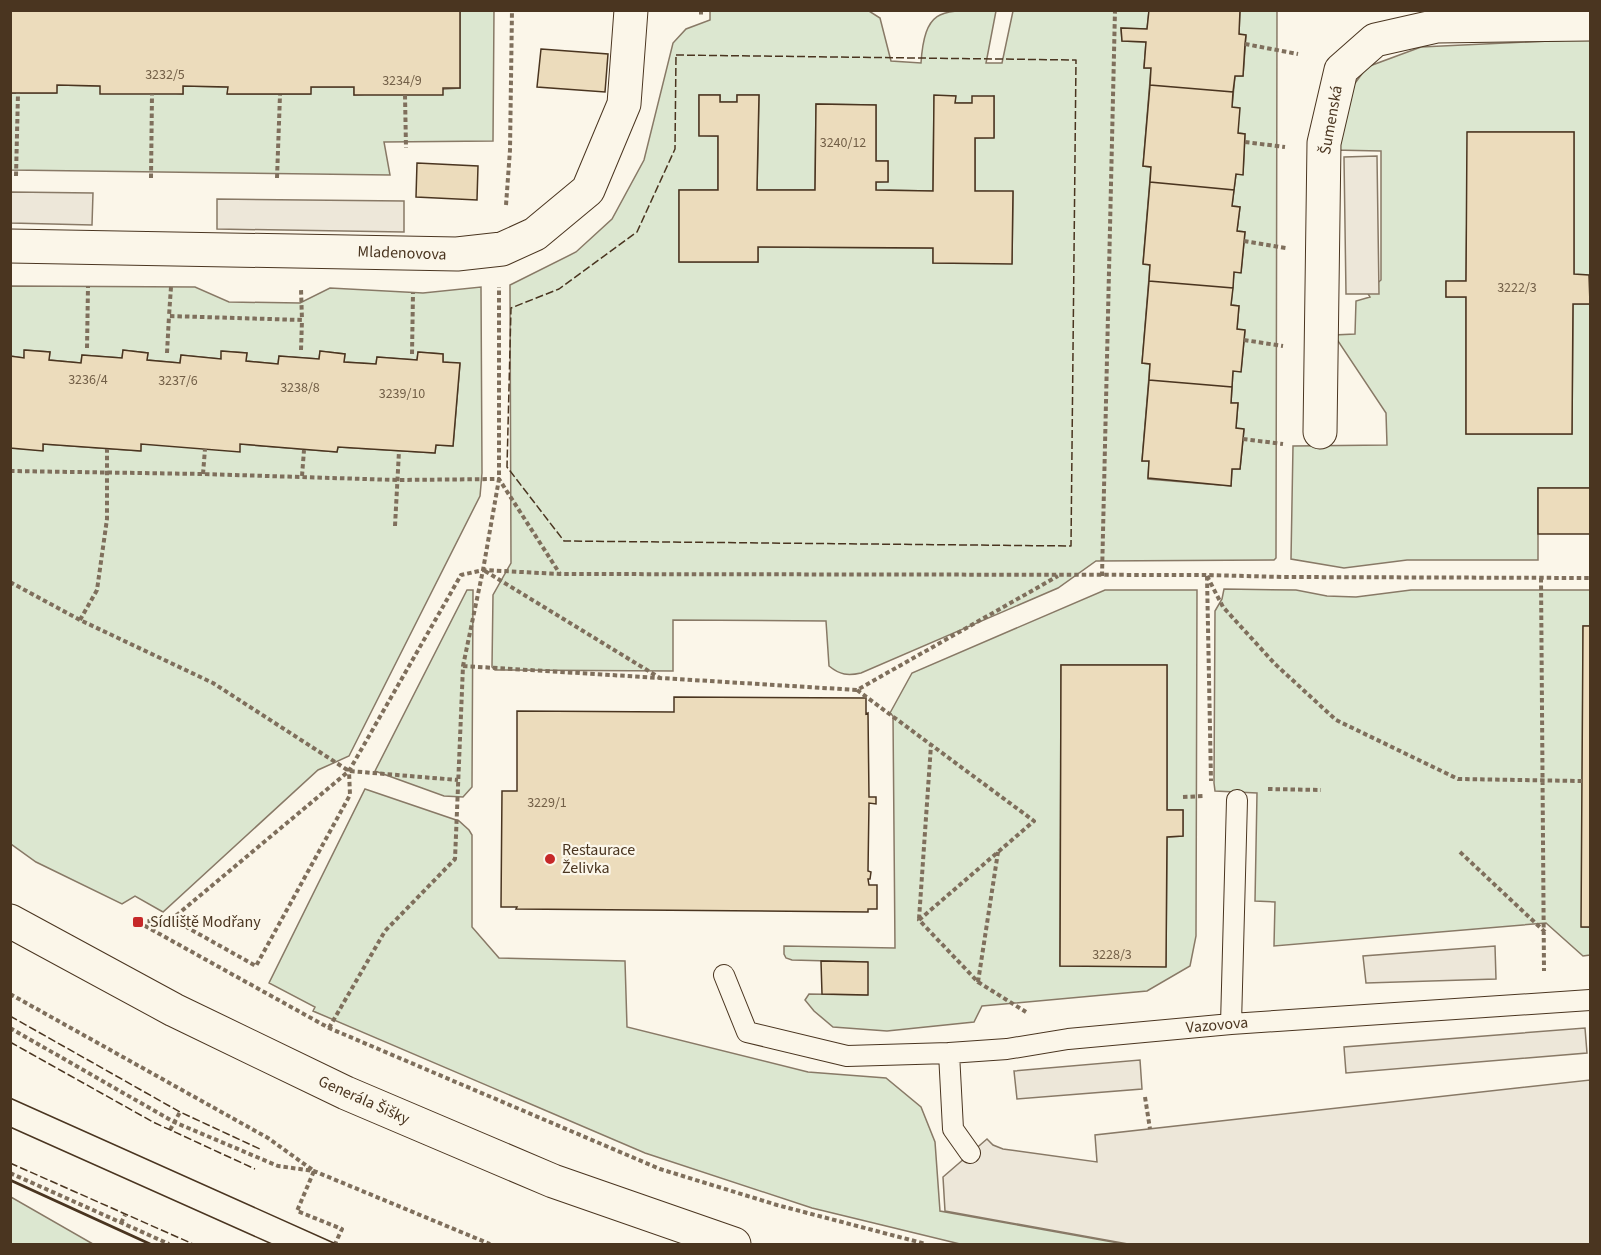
<svg xmlns="http://www.w3.org/2000/svg" width="1601" height="1255" font-family="'Source Sans 3',sans-serif">
  <style>
    .green { fill: #dce7d0; stroke: #887966; stroke-width: 1.5; fill-rule: evenodd }
    .parking { fill: #ede7d9; stroke: #887966; stroke-width: 1.5 }
    .building { fill: #ecdcbc; stroke: #4a3520; stroke-width: 1.5 }
    .lines { fill: none; stroke-linecap: round; stroke-linejoin: round }
    .service-casing { stroke: #4a3520; stroke-width: 22 }
    .minor-casing { stroke: #4a3520; stroke-width: 35 }
    .secondary-casing { stroke: #4a3520; stroke-width: 35 }
    .path { stroke: #7f6f5c; stroke-width: 4; stroke-dasharray: 4.5 3; stroke-linecap: butt }
    .service { stroke: #fbf6e9; stroke-width: 20 }
    .minor { stroke: #fbf6e9; stroke-width: 33 }
    .secondary { stroke: #fbf6e9; stroke-width: 33 }
    .tram { stroke: #4a3520; stroke-width: 1.5 }
    .fence { stroke: #4a3520; stroke-width: 1.5; stroke-dasharray: 8 3; stroke-linecap: butt }
    .wall { stroke: #4a3520; stroke-width: 3 }
    .poi-dot { fill: #c62828; stroke: #fbf6e9; stroke-width: 2 }
    .labels { text-anchor: middle; dominant-baseline: central; stroke-width: 4.5; stroke-linejoin: round; paint-order: stroke }
    .number-label { font-size: 14px; fill: #725f47 }
    .street-label { font-size: 16px; fill: #4a3520; stroke: #fbf6e9 }
    .poi-label { font-size: 16px; fill: #4a3520; stroke: #fbf6e9; text-anchor: start }
  </style>
  <rect width="100%" height="100%" fill="#fbf6e9"/>
  <path class="green" d="M460,11H494L493,141L384,142L390,175L11,170V93H56L57,85L100,86L183,94V86L228,87V94H310L311,87H354V95L460,88Z
    M710,11H869L880,18L891,61L921,63C925,3 945,11 996,11L986,63H1002L1013,11H1149L1147,29L1121,28L1122,41L1146,42L1144,68H1151L1143,166L1151,167L1143,263L1150,265L1142,363L1150,364L1142,461H1149L1148,479L1231,486L1232,469H1240L1244,430L1236,428L1238,403H1231L1233,371H1241L1245,331L1237,329L1239,306L1231,305L1234,272H1241L1245,232L1237,231L1240,207L1232,206L1236,174H1243L1245,134L1238,133L1232,107L1235,76H1243L1246,36L1239,34L1240,11H1277L1276,558L1274,560L1096,561L1058,588L861,673C848,676 840,675 829,666L826,621L673,620V671L495,670L492,667L493,595L511,563L510,285L576,252L612,219L644,160L673,43L686,29L710,20ZM699,95H720V102H737V95H759L757,190H815L816,104L876,105V161H888V181L876,182V190L933,191L934,96H955V103H972L994,96V137L975,138V191L1013,192L1012,263H933V248L758,247V262H679V190H718V136L699,135Z
    M1590,39V488H1538V560H1407L1344,568L1291,559L1293,446L1387,445L1386,413L1334,335L1355,334L1356,301L1370,297L1367,292L1381,280V151L1333,150L1347,94L1367,67L1421,47ZM1468,132H1574V274L1590,304H1573L1572,434H1466V297H1446V282L1466,281Z
    M11,286L195,287L229,302L300,303L330,288L423,293L481,287L482,473L480,496L349,756L318,770L163,912L135,896L122,904L36,862L11,844V448L43,450V444L140,451L141,444H240L337,452L338,447L435,453L436,445L453,446L460,364L443,362V354L418,352L417,360L377,357L376,364L344,362L345,354L320,351L319,359L279,356L278,364L246,361L247,353L222,351L221,359L181,355L180,363L147,360L148,353L123,350L122,358L82,355L81,363L49,360L50,352L25,350L24,358L11,356Z
    M1224,589L1296,590L1327,596L1356,597L1411,590H1590V626H1583L1582,927H1590V955L1583,956L1546,923L1274,946L1275,902L1255,901L1257,793L1215,791L1214,783L1215,611L1222,599Z
    M467,590H473L472,787L463,797L444,796L375,771Z
    M1105,590H1197L1196,936L1190,966L1147,991L982,1006L974,1022L887,1031L833,1027L814,1011L805,1000L809,994L867,995V962L792,960L786,958L784,954V946L895,948L893,716L890,713L912,673ZM1061,665H1167V810H1183V836L1167,837L1166,966H1060Z
    M365,789L459,821L469,830L472,835V927L499,958L625,961L627,1027L808,1072L886,1078L921,1107L935,1142L940,1211L1124,1244H960L812,1208L645,1153L313,1011L315,1007L269,983Z
    M10,1197H11L93,1244H11Z"/>
  <path class="parking" d="M1377,156L1379,294H1346L1344,157Z
    M11,192L93,193L92,225L11,223Z
    M217,199L404,201V232L217,229Z
    M1495,946L1496,979L1366,983L1363,956Z
    M1585,1028L1587,1053L1346,1073L1344,1047Z
    M1140,1060L1142,1089L1017,1099L1014,1071Z
    M1590,1080V1244H1128L945,1211L943,1177L987,1139L993,1145L1003,1149L1097,1162L1095,1135Z"/>
  <path class="building" d="M10,10H460V88H443V95H354V87H311V94H227L228,87L183,86V94H100V86L57,85V93H10Z
    M1149,10H1240L1239,34L1246,35L1245,44L1243,76H1235L1233,92L1150,85L1151,68H1144L1146,42L1122,41L1121,28L1147,29Z
    M541,49L608,54L605,92L537,87Z
    M1150,85L1233,92L1232,107L1240,108L1238,133L1245,134L1243,175L1236,174L1234,190L1150,182L1151,167L1143,166Z
    M699,95H720V102H737V95H759L757,190H815L816,104L876,105V161H888V182H876V190L933,191L934,95L956,96L955,103H972V96H994V138H975V191H1013L1012,264L933,263V248L758,247V262H679V190H718V136H699Z
    M1467,132H1574V274L1589,275L1590,304H1573L1572,434H1466V297H1446V281H1466Z
    M417,163L478,166L477,200L416,197Z
    M1150,182L1234,190L1232,206L1240,207L1237,231L1245,232L1241,273L1234,272L1233,288L1149,281L1150,265L1143,264Z
    M1149,281L1233,288L1231,305L1239,306L1237,329L1245,330L1241,372L1233,371L1232,387L1149,380L1150,364L1142,363Z
    M24,350L50,352L49,360L81,363L82,355L122,358L123,350L148,353L147,360L180,363L181,355L221,359V351L247,353L246,361L278,364L279,356L319,359L320,351L345,354L344,362L376,364L377,357L417,360L418,352L443,354V362L460,363L453,446L436,445L435,453L338,447L337,452L240,444V452L141,444V451L43,444V451L10,448V356L24,358Z
    M1149,380L1232,387L1231,403H1238L1236,428L1244,429L1240,469H1232L1231,486L1148,478L1149,461H1142Z
    M1538,488H1590V534H1538Z
    M1583,626H1590V927H1581Z
    M1061,665H1167V810H1183V836L1167,837L1166,967L1060,966Z
    M674,697L866,698V714L868,713L869,797H876V804L869,803L868,871L871,872L870,879H868L869,885H877V909H868V912L516,909L517,907H501L502,791H517V711L674,712Z
    M821,961L868,962V995L822,994Z"/>
  <g class="lines">
    <defs>
      <path id="service" d="M724,975L747,1032L847,1056L949,1053
        M1231,1024L1237,800
        M970,1153L953,1129L949,1053L1007,1049L1068,1039L1231,1024L1590,1000"/>
      <path id="minor" d="M10,246L457,254L502,249L535,234L588,190L624,104L631,10
        M1320,432L1324,143L1341,70L1375,40L1437,26L1590,24"/>
      <path id="secondary" d="M10,921L174,1010L346,1093L553,1181L734,1244"/>
    </defs>
    <use href="#service" class="service-casing"/>
    <use href="#minor" class="minor-casing"/>
    <use href="#secondary" class="secondary-casing"/>
    <path class="path" d="M701,10V15
      M1245,44L1298,54
      M405,95L406,148
      M1245,142L1285,147
      M16,176L18,93
      M151,178L152,94
      M277,178L280,95
      M506,205L510,150L512,10
      M1244,241L1286,248
      M171,287L169,316L302,320L301,289
      M1244,340L1283,346
      M87,348L88,286
      M301,350L302,320
      M167,353L169,316
      M412,354L413,293
      M1243,439L1283,444
      M10,471L203,474L397,480L499,479L560,574
      M203,474L205,449
      M302,476L304,450
      M395,526L399,451
      M485,571L660,678
      M1102,576L1115,10
      M1207,576L1223,607L1275,664L1336,720L1458,779L1582,781
      M1207,576L1211,781
      M1541,578L1544,971
      M10,582L80,620L213,683L349,771L458,780
      M80,620L97,590L107,519V449
      M463,666L857,690L1058,576
      M857,690L1034,821L919,920L978,982L1026,1012
      M1268,789L1321,790
      M1183,797L1205,796
      M1460,852L1545,932
      M172,919L256,966L350,795L349,771L461,575L483,570L499,479V287
      M919,919L931,745
      M138,922L329,1028L660,1169L777,1205L926,1244
      M140,922L172,919L349,771
      M978,982L998,852
      M10,994L268,1138L314,1171L297,1211L342,1229L335,1244
      M10,1028L174,1122L278,1166L314,1171L490,1244
      M329,1028L385,931L455,859L463,666L483,570L560,574L1207,575L1283,577L1590,578
      M1145,1097L1150,1129
      M170,1130L180,1112
      M10,1173L169,1244
      M121,1223L125,1215"/>
    <use href="#service" class="service"/>
    <use href="#minor" class="minor"/>
    <use href="#secondary" class="secondary"/>
    <path class="tram" d="M10,1098L336,1244
      M10,1127L272,1244"/>
    <path class="fence" d="M676,55L1076,60L1071,546L564,541L507,467L511,308L559,289L637,232L675,149Z
      M10,1016L180,1112L262,1150
      M10,1042L153,1122L255,1169
      M10,1163L193,1244"/>
    <path class="wall" d="M10,1180L150,1244"/>
  </g>
  <g class="poi-dot">
    <circle cx="550" cy="859" r="6"/>
    <rect x="132" y="916" width="12" height="12" rx="3"/>
  </g>
  <g class="labels">
    <g class="number-label">
      <text x="165" y="75">3232/5</text>
      <text x="402" y="81">3234/9</text>
      <text x="843" y="143">3240/12</text>
      <text x="1517" y="288">3222/3</text>
      <text x="88" y="380">3236/4</text>
      <text x="178" y="381">3237/6</text>
      <text x="300" y="388">3238/8</text>
      <text x="402" y="394">3239/10</text>
      <text x="547" y="803">3229/1</text>
      <text x="1112" y="955">3228/3</text>
    </g>
    <g class="street-label">
      <text transform="translate(1331 120) rotate(-80)">Šumenská</text>
      <text transform="translate(402 253) rotate(2)">Mladenovova</text>
      <text transform="translate(1217 1025) rotate(-5)">Vazovova</text>
      <text transform="translate(364 1100) rotate(24)">Generála Šišky</text>
    </g>
    <g class="poi-label">
      <text x="562" y="850">Restaurace<tspan x="562" dy="18">Želivka</tspan></text>
      <text x="150" y="922">Sídliště Modřany</text>
    </g>
  </g>
  <rect width="1601" height="1255" fill="none" stroke="#4a3520" stroke-width="24"/>
</svg>
